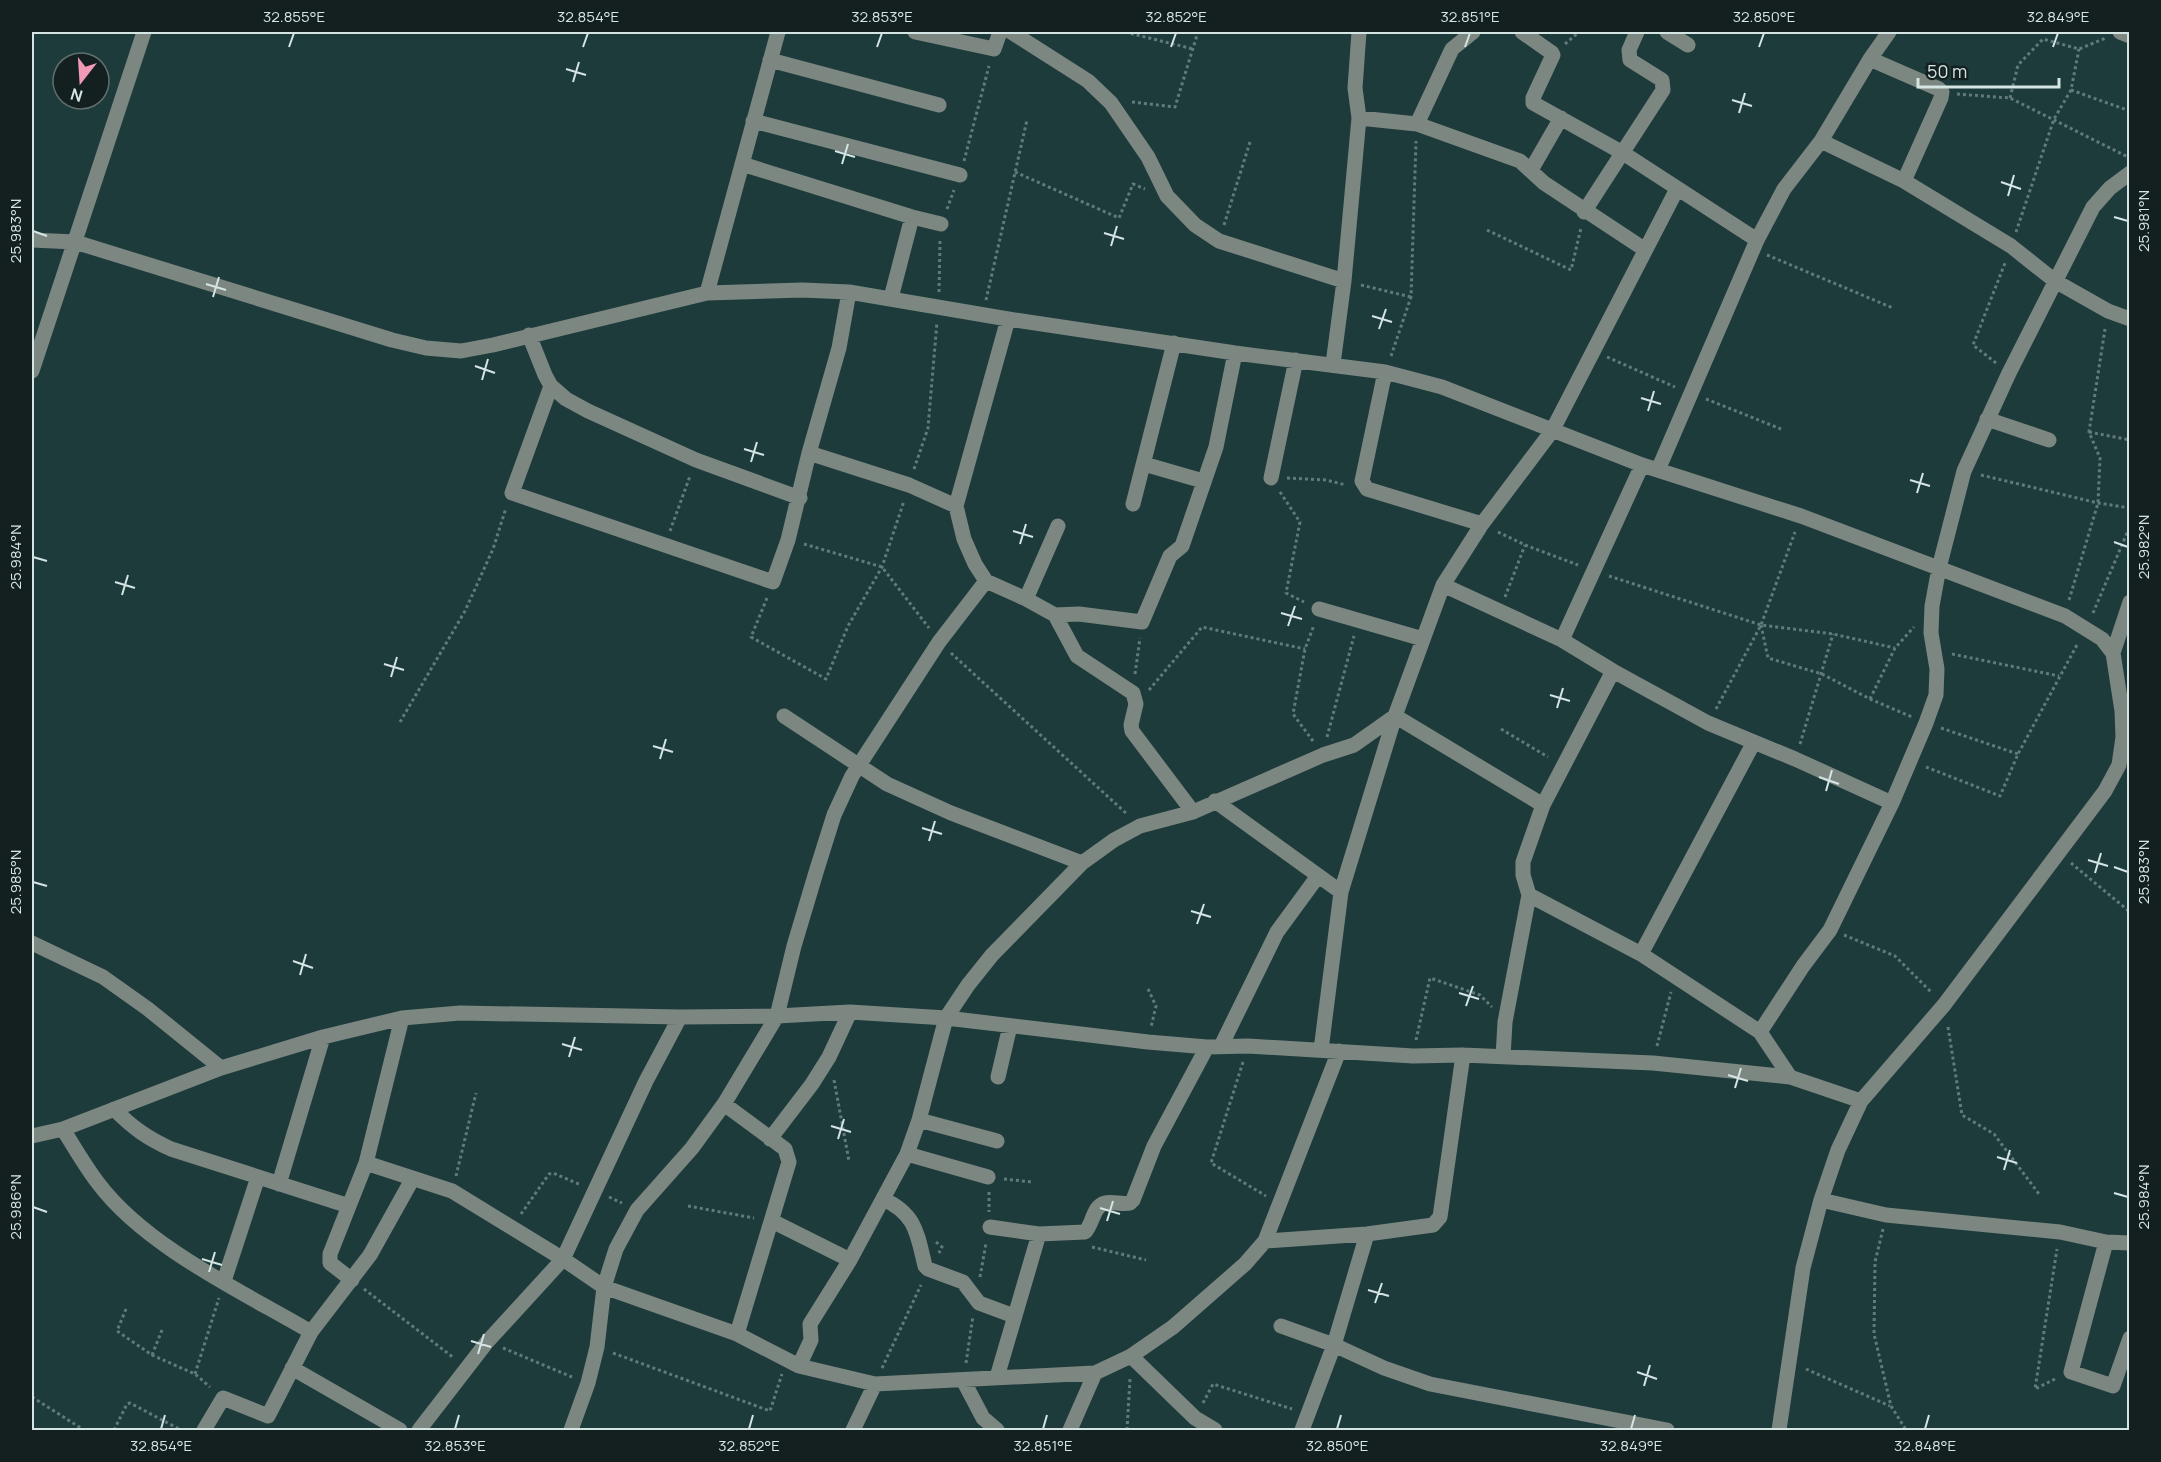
<svg xmlns="http://www.w3.org/2000/svg" width="2161" height="1462" font-family="Manrope,sans-serif">
  <style>
    .lines { fill: none; stroke-linecap: round; stroke-linejoin: round }
    .path { stroke: #627a7a; stroke-width: 3; stroke-dasharray: 3 3; stroke-linecap: butt }
    .minor { stroke: #7d8781; stroke-width: 15 }
    .ticks { fill: none; stroke: #d4e5e4; stroke-width: 2 }
    .neatline { fill: none; stroke: #d4e5e4; stroke-width: 2 }
    .ticks-label { font-size: 15px; text-anchor: middle; fill: #d4e5e4 }
  </style>
  <rect width="100%" height="100%" fill="#1e3b3b"/>
  <g class="lines">
    <path class="path" d="M1125,32L1193,49
      M1565,44L1579,32
      M2071,90L2130,111
      M1957,94L2010,98L2128,157
      M2010,98L2018,65L2043,39L2079,49L2106,38
      M1132,102L1175,107L1198,32
      M964,161L989,66
      M1015,172L1119,218L1133,184L1145,189
      M947,209L954,190
      M1224,225L1250,142
      M1487,230L1571,270L1581,228
      M2016,232L2054,119L2071,90L2079,49
      M1767,255L1893,308
      M1361,285L1411,297
      M939,292L940,241
      M986,300L1027,120
      M1391,356L1411,297L1416,141
      M1607,357L1675,387
      M1996,363L1973,345L2005,263
      M1706,399L1781,429
      M2089,432L2130,440
      M914,469L928,428L937,322
      M1981,475L2098,503L2130,508
      M1287,478L1326,480L1346,485
      M1280,492L1300,522L1286,593L1304,602
      M670,531L690,476
      M1498,532L1525,545L1578,565
      M804,544L882,567L929,628
      M1609,576L1761,625L1833,634L1895,648
      M1505,597L1525,545
      M767,598L751,637L826,679L848,626L882,567L904,501
      M2069,600L2098,503L2100,458L2089,432L2105,329
      M2093,613L2130,526
      M1761,625L1768,658L1822,674L1870,699L1912,717
      M951,653L1128,815
      M1952,654L2059,676
      M1135,674L1140,638
      M1149,690L1202,627L1305,649
      M1870,699L1895,648L1914,627
      M1716,709L1761,625L1795,532
      M400,722L465,611L493,549L506,508
      M1941,728L2018,754
      M1501,729L1548,757
      M1327,737L1354,636
      M1313,741L1293,714L1305,649L1314,625
      M1800,744L1833,634
      M1926,767L2000,796L2018,754L2078,643
      M2071,863L2130,912
      M1844,935L1895,956L1932,993
      M1148,989L1156,1006L1151,1027
      M1948,1027L1962,1115L1994,1134L2039,1194
      M1416,1040L1430,978L1480,995L1492,1007
      M1657,1046L1671,992
      M1243,1062L1211,1163L1266,1196
      M834,1080L849,1161
      M456,1176L476,1093
      M1004,1179L1032,1182
      M989,1192V1212
      M609,1197L622,1203
      M688,1206L754,1218
      M521,1214L549,1174L553,1173L581,1185
      M1883,1229L1875,1262L1874,1334L1891,1406L1906,1430
      M936,1242L942,1247L939,1253
      M1092,1247L1146,1260
      M980,1277L986,1243
      M364,1289L454,1358
      M126,1309L117,1331L152,1355L195,1374L210,1387
      M503,1348L572,1377
      M613,1353L770,1411L782,1374
      M152,1355L162,1330
      M966,1363L973,1316
      M882,1368L921,1285
      M1806,1369L1890,1406
      M195,1374L219,1298
      M2055,1379L2035,1389L2057,1249
      M32,1397L84,1430
      M1203,1403L1213,1384L1292,1409
      M114,1430L127,1404L130,1403L181,1430
      M1127,1430L1130,1379"/>
    <path class="minor" d="M915,32L994,49L1000,32
      M1011,32L1088,81L1111,103L1148,157L1167,196L1195,225L1219,241L1344,281
      M1522,32L1552,53L1553,55L1533,98V103L1623,153L1757,240
      M1667,32L1688,45
      M2120,32L2130,36
      M1870,59L1939,89L1942,92L1941,98L1904,181
      M770,60L939,105
      M1359,118L1417,124L1520,161L1544,183L1644,249
      M753,121L960,175
      M1417,124L1452,49L1473,32
      M1821,141L1904,181L2011,246L2055,281L2108,311L2130,319
      M742,164L912,217L941,224
      M1531,170L1561,118
      M1584,212L1663,90L1662,80L1630,60L1629,50L1637,32
      M32,240L75,242L392,340L426,348L461,351L493,345L707,293L802,290L849,292L1008,319L1235,353L1385,372L1442,387L1642,465L1801,516L2065,616L2102,639L2113,653L2122,711L2123,737L2119,765L2105,791L1944,1005L1861,1101L1838,1150L1821,1200L1803,1268L1779,1430
      M707,293L778,32
      M891,298L912,217
      M1008,319L956,506L964,539L975,564L986,581L1026,599L1055,615L1079,614L1142,622L1170,556L1182,546L1216,447L1235,353
      M529,335L545,375L551,386L566,399L588,411L696,460L800,498
      M1333,364L1344,281L1359,118L1355,88L1359,32
      M32,371L144,32
      M1385,372L1362,481L1367,489L1482,524
      M551,386L512,493L773,582L788,540L809,453L839,348L849,292
      M1987,419L2049,440
      M809,453L909,485L956,506
      M1144,464L1203,481
      M1658,470L1757,240L1784,189L1821,141L1870,59L1889,32
      M1271,478L1296,360
      M1133,504L1174,343
      M1443,585L1562,640L1613,671L1708,723L1795,759L1892,803
      M1026,599L1058,526
      M1319,609L1423,639
      M1055,615L1077,656L1133,693L1136,704L1131,725L1132,731L1193,812
      M1562,640L1642,465
      M2113,653L2130,602
      M784,716L887,784L951,813L1082,863
      M1395,716L1543,805
      M1215,801L1341,892
      M1529,895L1641,954L1760,1032L1790,1077
      M32,943L103,977L148,1009L221,1068
      M1641,954L1754,742
      M1760,1032L1803,966L1830,930L1892,803L1926,723L1936,695L1937,669L1931,633L1932,606L1939,568L1964,471L2009,373L2093,207L2110,188L2130,173
      M1221,1046L1277,932L1318,876
      M1321,1050L1341,892L1395,716L1443,585L1482,524L1552,431L1677,189
      M1503,1057L1505,1022L1529,895L1523,875V862L1543,805L1613,671
      M998,1077L1010,1026
      M724,1104L785,1149L789,1162L737,1334
      M114,1109C133,1128 147,1138 171,1149L349,1206
      M919,1120L997,1141
      M63,1129C74,1147 85,1166 98,1183C146,1247 243,1292 311,1332
      M32,1136L63,1129L221,1068L323,1037L402,1018L460,1013L680,1017L777,1016L850,1012L946,1018L1148,1042L1207,1047L1248,1046L1413,1056L1463,1055L1653,1063L1790,1077L1861,1101
      M770,1139L812,1084L829,1057L850,1012
      M907,1154L988,1177
      M366,1163L452,1191L563,1259L604,1287L737,1334L799,1366L875,1384L1095,1373L1131,1356L1173,1327L1245,1264L1265,1241L1339,1051
      M279,1184L323,1037
      M883,1199C916,1214 917,1233 925,1266L928,1269L963,1282L979,1303L1014,1316
      M1821,1200L1886,1215L2060,1232L2106,1242L2130,1243
      M772,1221L850,1260
      M990,1227L1039,1234L1085,1232C1093,1224 1093,1206 1105,1203C1113,1201 1122,1205 1130,1203L1133,1200L1154,1146L1207,1047
      M1265,1241L1367,1234L1433,1225L1440,1217L1463,1055
      M2106,1242L2071,1372L2113,1386L2130,1338
      M352,1280L330,1263V1254L366,1163L402,1018
      M224,1281L258,1177
      M1281,1326L1334,1345L1384,1368L1430,1384L1667,1430
      M1131,1356L1195,1418L1215,1430
      M799,1366L811,1340L810,1324L850,1260L907,1154L919,1120L946,1018L968,985L992,955L1082,863L1114,840L1140,826L1193,812L1323,755L1354,745L1395,716
      M292,1368L400,1430
      M997,1377L1039,1234
      M963,1380L983,1418L997,1430
      M204,1430L223,1398L268,1416L311,1332L370,1255L413,1178
      M419,1430L487,1342L563,1259L646,1081L680,1017
      M571,1430L588,1383L597,1347L604,1287L616,1249L637,1210L692,1148L724,1104L777,1016L794,946L817,869L834,815L852,776L939,642L986,581
      M853,1430L875,1384
      M1070,1430L1095,1373
      M1302,1430L1334,1345L1367,1234"/>
  </g>
  <path class="ticks" d="M289,47L294,33M583,47L588,33M877,47L882,33M1171,47L1176,33M1465,47L1470,33M1759,47L1764,33M2053,47L2058,33M566,69L586,75M573,82L579,62M1732,100L1752,106M1739,113L1745,93M835,151L855,157M842,164L848,144M2001,182L2021,189M2008,196L2014,175M2114,217L2128,221M33,231L47,236M1104,233L1124,239M1111,246L1117,226M206,284L226,290M213,297L219,277M1372,316L1392,322M1379,329L1386,309M475,366L495,373M482,380L488,359M1641,398L1661,404M1648,411L1654,391M744,449L764,455M751,462L757,442M1910,480L1930,486M1917,493L1923,473M1013,531L1033,537M2114,542L2128,547M1020,544L1026,524M33,557L47,561M115,582L135,588M122,595L128,575M1281,613L1302,619M1288,626L1295,606M384,664L404,670M391,677L397,657M1550,695L1570,701M1557,708L1563,688M653,746L673,752M660,759L666,739M1819,777L1839,784M1826,791L1832,770M922,828L942,834M929,841L935,821M2088,860L2108,866M2114,867L2128,872M2095,873L2101,853M33,882L47,886M1191,911L1211,917M1197,924L1204,904M293,961L313,968M300,975L306,954M1459,993L1479,999M1466,1006L1473,986M562,1044L582,1050M569,1057L575,1037M1728,1075L1748,1081M1735,1088L1741,1068M831,1126L851,1132M838,1139L844,1119M1997,1157L2017,1163M2004,1170L2010,1150M2114,1193L2128,1197M33,1207L47,1212M1100,1208L1120,1214M1107,1221L1113,1201M202,1259L222,1265M209,1272L215,1252M1368,1290L1389,1296M1375,1303L1382,1283M471,1341L491,1347M478,1354L484,1334M1637,1372L1657,1379M1644,1386L1650,1365M161,1429L165,1415M455,1429L459,1415M749,1429L753,1415M1043,1429L1047,1415M1337,1429L1341,1415M1631,1429L1635,1415M1925,1429L1929,1415"/>
  <rect width="2161" height="1462" fill="none" stroke="#13201f" stroke-width="66"/>
  <g transform="translate(81 81) rotate(197)"><circle r="28" fill="#13201f" stroke="#606f6e" stroke-width="1.5"/>
  <path d="M0-4.5L10 22L0 15L-10 22Z" fill="#f09ab6"/>
  <text y="-9" font-size="16" font-weight="bold" text-anchor="middle" fill="#d4e5e4">N</text>
  </g>
  <path d="M1918 78v9h141v-9" fill="none" stroke="#d4e5e4" stroke-width="3"/>
  <text x="1927" y="78" font-size="18" fill="#d4e5e4" stroke="#13201f" stroke-width="4.5" paint-order="stroke">50 m</text>
  <rect x="33" y="33" width="2095" height="1396" class="neatline"/>
  <g class="ticks-label">
    <text x="294" y="22">32.855°E</text>
    <text x="588" y="22">32.854°E</text>
    <text x="882" y="22">32.853°E</text>
    <text x="1176" y="22">32.852°E</text>
    <text x="1470" y="22">32.851°E</text>
    <text x="1764" y="22">32.850°E</text>
    <text x="2058" y="22">32.849°E</text>
    <text transform="translate(2144 221) rotate(-90)" y="5">25.981°N</text>
    <text transform="translate(16 231) rotate(-90)" y="5">25.983°N</text>
    <text transform="translate(2144 547) rotate(-90)" y="5">25.982°N</text>
    <text transform="translate(16 557) rotate(-90)" y="5">25.984°N</text>
    <text transform="translate(2144 872) rotate(-90)" y="5">25.983°N</text>
    <text transform="translate(16 882) rotate(-90)" y="5">25.985°N</text>
    <text transform="translate(2144 1197) rotate(-90)" y="5">25.984°N</text>
    <text transform="translate(16 1207) rotate(-90)" y="5">25.986°N</text>
    <text x="161" y="1451">32.854°E</text>
    <text x="455" y="1451">32.853°E</text>
    <text x="749" y="1451">32.852°E</text>
    <text x="1043" y="1451">32.851°E</text>
    <text x="1337" y="1451">32.850°E</text>
    <text x="1631" y="1451">32.849°E</text>
    <text x="1925" y="1451">32.848°E</text>
  </g>
</svg>
